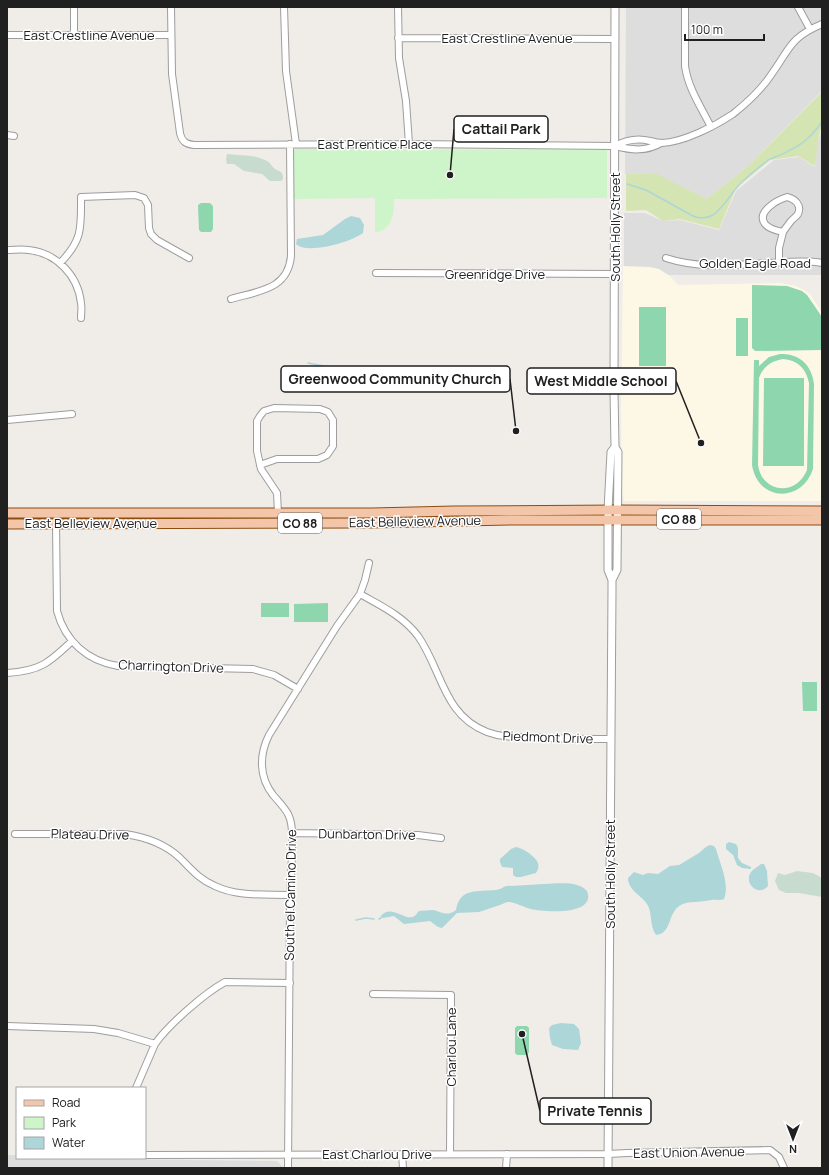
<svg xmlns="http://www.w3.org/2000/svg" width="829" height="1175" font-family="Manrope,sans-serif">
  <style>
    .residential { fill: #deddde }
    .education { fill: #fcf8e5 }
    .grass { fill: #d4e4b3 }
    .wetland { fill: #c7dcce }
    .park { fill: #cef4ca }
    .pitch { fill: #8ed6ae; fill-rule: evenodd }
    .water { fill: #add6d9 }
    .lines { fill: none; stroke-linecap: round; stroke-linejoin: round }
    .stream { stroke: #add6d9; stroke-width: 1.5 }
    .minor-casing { stroke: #9d9d9d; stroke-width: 8 }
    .tertiary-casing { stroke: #9d9d9d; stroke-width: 9 }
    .primary-casing { stroke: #8d4d10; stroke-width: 11 }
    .minor { stroke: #fff; stroke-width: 6 }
    .tertiary { stroke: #fff; stroke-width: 7 }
    .primary { stroke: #f3c6aa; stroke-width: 9 }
    .labels { text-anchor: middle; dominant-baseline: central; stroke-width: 3; stroke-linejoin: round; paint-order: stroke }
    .shield { fill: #fff; stroke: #636363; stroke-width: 1 }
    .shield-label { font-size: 12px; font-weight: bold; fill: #202020 }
    .street-label { font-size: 13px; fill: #202020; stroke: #fff }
    .leader { fill: none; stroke: #202020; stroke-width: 1.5 }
    .callout-dot { fill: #202020; stroke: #fff; stroke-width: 1.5 }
    .callout { fill: #fff; stroke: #202020; stroke-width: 1.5 }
    .callout-label { font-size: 14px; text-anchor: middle; font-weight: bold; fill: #202020 }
  </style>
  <rect width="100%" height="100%" fill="#f0ece8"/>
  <path class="residential" d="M626,7H822V91L749,165L707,199L654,173L625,174Z
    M822,130V275H624V213H645L663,221L680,220L719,230L736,191L774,160L799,157L815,167L817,144Z
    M7,1155H17V1158L277,1161L282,1166V1168H7Z"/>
  <path class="education" d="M623,266L650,267L659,269L670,276L678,285L780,283L796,286L804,290L810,294L822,312V501H624L622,494L621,408Z"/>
  <path class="grass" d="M822,92V124L819,135L815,166L798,156L770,160L736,188L719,229L680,219L663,221L646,210L626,211V174L655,173L707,199L749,165Z"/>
  <path class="wetland" d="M227,154C241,156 255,154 267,161C271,163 271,166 274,168C279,173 283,169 283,179L281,181H270L262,174L244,171L234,164H227L226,159Z
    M797,871L813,873L822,878V897L799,893H786L779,890L775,881L778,873L785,875Z"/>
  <path class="park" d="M296,149L607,150V198L394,199C394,214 393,229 375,233V198L293,199V151Z"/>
  <path class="pitch" d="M201,203H210L213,206V229L211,232H201L199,230L198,205Z
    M752,285L787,286L802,291L807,295L822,317V350L755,351L752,348Z
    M639,307H666V366H639Z
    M736,318H748V356H736Z
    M780,354C799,353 812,365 814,384L813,469C802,503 758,502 752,465L754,360H759V366L769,357ZM783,359C797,360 806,368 809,383L807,470C796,497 762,493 758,465L759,378C763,367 771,361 783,359Z
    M764,378H804V466H763Z
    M261,603H289V617H261Z
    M328,603V622H294V604Z
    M802,682H817V711H803Z
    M517,1026H527L529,1028V1052L527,1055H517L515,1053V1028Z"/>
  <path class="water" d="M351,216L360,218L364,225L363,233C351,242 308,255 296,244L297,239L323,235L345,219Z
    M729,842L736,844L738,848V858L742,863L751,867V869L742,868L737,865L733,855L726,849V844Z
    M710,845L714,846L716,849C720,864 730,884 724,899C719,901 716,899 711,900C709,900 707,901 705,901C696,903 686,900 678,907C668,915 671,934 656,935C649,925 653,913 647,904C641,895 628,890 628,878L634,872L643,875L648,873L658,874L670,866L679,865L699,853L706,847Z
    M516,847C523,848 535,856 538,863C539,867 538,870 536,873L521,877H516L513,875V868L502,867L500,862V859L511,849Z
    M761,864H764L767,871L768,886C759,897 743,884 751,872C753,869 758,867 761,864Z
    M544,884C557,884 577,880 587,891C597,916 543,912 531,909C523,907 515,902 507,902L500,905L479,912L457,913L442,928L438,927L430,921L404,924L394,916L383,918L380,917C390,903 404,920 412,917C415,917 417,913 419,911C423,911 429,910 433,910C442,912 447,917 456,910C460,887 478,892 496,890C503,889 504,885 511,886Z
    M561,1023L574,1024L579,1029L581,1043L578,1050L563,1049L552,1045L550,1038L549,1028L552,1025Z"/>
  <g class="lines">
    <path class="stream" d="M627,184L646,190L693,216C700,219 706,219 713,215C726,206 732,190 744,180C752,173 761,165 770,159C777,156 784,154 790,150C804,144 813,134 822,122
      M308,363L329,367H353L354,369
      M379,919L381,918
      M356,920L366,918L374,919"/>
    <defs>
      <path id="minor" d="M171,7L172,74L180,133C182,142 186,144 194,145L409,144L615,146C631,150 646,152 661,143
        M284,7L286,71L296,144
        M398,7L399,58L406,101L409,144
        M685,7V66C688,88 701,107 711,127
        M798,7L810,29
        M7,35H171
        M74,35V7
        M398,38L615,39
        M7,135L14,136
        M615,146C626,140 638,138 650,141C654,142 658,143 662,143C684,142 715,126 733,114C747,103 761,90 771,75C790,49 789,38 822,24
        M787,197C795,199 802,205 798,214C796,217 793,219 791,221C788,225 785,229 783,232C778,231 769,229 765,224C756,212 777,200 787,197Z
        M7,250C14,250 22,249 29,250C56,253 78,275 81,303C82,308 81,313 81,318
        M666,258C699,269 735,265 770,263C787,262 805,260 822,263
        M779,262V248L783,232
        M60,263C83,240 81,227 81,197L135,195L144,198L148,205L149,228L151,234L157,240L189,258
        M376,273L615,274
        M231,299C258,291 288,290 291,256L290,144
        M7,420L72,414
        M260,465L277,459H318L327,455L333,446V420L328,412L320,409L274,408L264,411L260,416L257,421V451L259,460L260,465L261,469L277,493L278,513
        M56,523L57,611C65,641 87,661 118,666L253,669L274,675L298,689
        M360,594C381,606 403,616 418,636C442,670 443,715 487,732C500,737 513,737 526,737C554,739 583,739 611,739
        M7,673C40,671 49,663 72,641
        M292,833L418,835L441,838
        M15,834H125C146,837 164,843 180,858C191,869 200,880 215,886C238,897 265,894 290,895
        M373,994L451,995L450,1154
        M7,1026L94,1029L118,1033L155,1044
        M136,1088L155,1044C168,1025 205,993 225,982L290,983
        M402,1154L403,1168
        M145,1155L608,1154L627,1153L770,1150L779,1157L784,1168
        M288,1168C288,1080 289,992 290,904C290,881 293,857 292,834C292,814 285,809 273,795C259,777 259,755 269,735L337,626L360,594L365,580L369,563
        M506,1168L507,1154"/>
      <path id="tertiary" d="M612,580L617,570L618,452L615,447L614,392L615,7
        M608,1168L612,590V580L608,570V510L611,452L615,447"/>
      <path id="primary" d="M7,513H372L454,511L618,510L822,511
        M7,524L370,523L511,520H822"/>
    </defs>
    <use href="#minor" class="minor-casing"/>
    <use href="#tertiary" class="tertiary-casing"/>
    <use href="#primary" class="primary-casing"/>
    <use href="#minor" class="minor"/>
    <use href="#tertiary" class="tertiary"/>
    <use href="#primary" class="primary"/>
  </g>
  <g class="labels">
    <g class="shield">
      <rect x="657" y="509" width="44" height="20" rx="3"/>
      <rect x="278" y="513" width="44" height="20" rx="3"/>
    </g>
    <g class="shield-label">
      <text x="679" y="519">CO 88</text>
      <text x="300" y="523">CO 88</text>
    </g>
    <g class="street-label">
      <text x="89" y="35">East Crestline Avenue</text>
      <text x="507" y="38">East Crestline Avenue</text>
      <text x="375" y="144">East Prentice Place</text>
      <text transform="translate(615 227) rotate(-90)">South Holly Street</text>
      <text x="755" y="263">Golden Eagle Road</text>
      <text x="495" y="274">Greenridge Drive</text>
      <text transform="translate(415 521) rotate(-1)">East Belleview Avenue</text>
      <text x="91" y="523">East Belleview Avenue</text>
      <text transform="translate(171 666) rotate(2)">Charrington Drive</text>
      <text transform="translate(548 737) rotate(2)">Piedmont Drive</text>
      <text transform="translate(90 834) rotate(1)">Plateau Drive</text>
      <text transform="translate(367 834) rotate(1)">Dunbarton Drive</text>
      <text transform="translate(610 874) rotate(-90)">South Holly Street</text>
      <text transform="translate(290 895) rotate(-89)">South el Camino Drive</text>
      <text transform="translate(451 1047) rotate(-90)">Charlou Lane</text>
      <text transform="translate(689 1152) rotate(-1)">East Union Avenue</text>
      <text x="377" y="1154">East Charlou Drive</text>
    </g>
  </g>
  <path class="leader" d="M450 175L454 129M516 431L510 379M701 443L676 381M522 1034L540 1111"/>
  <g class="callout-dot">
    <circle cx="450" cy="175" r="4"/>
    <circle cx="516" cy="431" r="4"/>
    <circle cx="701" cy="443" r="4"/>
    <circle cx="522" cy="1034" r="4"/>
  </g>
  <g class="callout">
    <rect x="454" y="116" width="94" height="26" rx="4"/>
    <rect x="281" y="366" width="229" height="26" rx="4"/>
    <rect x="527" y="368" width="149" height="26" rx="4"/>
    <rect x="540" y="1098" width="111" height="26" rx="4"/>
  </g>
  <g class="callout-label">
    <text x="501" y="134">Cattail Park</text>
    <text x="395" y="384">Greenwood Community Church</text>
    <text x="601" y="386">West Middle School</text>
    <text x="595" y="1116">Private Tennis</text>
  </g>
  <rect width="829" height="1175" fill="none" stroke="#202020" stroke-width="16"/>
  <rect x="16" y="1087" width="130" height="72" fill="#ffffff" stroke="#a6a6a6"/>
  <rect x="24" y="1100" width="20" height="6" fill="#f3c6aa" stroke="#a6a6a6"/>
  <text x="52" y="1107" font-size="12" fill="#202020">Road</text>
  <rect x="24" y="1117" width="20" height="12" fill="#cef4ca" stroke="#a6a6a6"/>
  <text x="52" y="1127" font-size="12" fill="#202020">Park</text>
  <rect x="24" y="1137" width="20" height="12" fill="#add6d9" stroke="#a6a6a6"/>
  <text x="52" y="1147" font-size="12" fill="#202020">Water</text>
  <g transform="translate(793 1139) rotate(180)" stroke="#ffffff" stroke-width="3" paint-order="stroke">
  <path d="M0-3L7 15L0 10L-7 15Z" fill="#202020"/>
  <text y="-6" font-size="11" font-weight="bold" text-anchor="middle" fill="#202020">N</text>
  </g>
  <path d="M685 34v6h79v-6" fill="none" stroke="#202020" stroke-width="2"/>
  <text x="691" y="34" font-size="12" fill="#202020" stroke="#ffffff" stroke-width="3" paint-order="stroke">100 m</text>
</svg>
